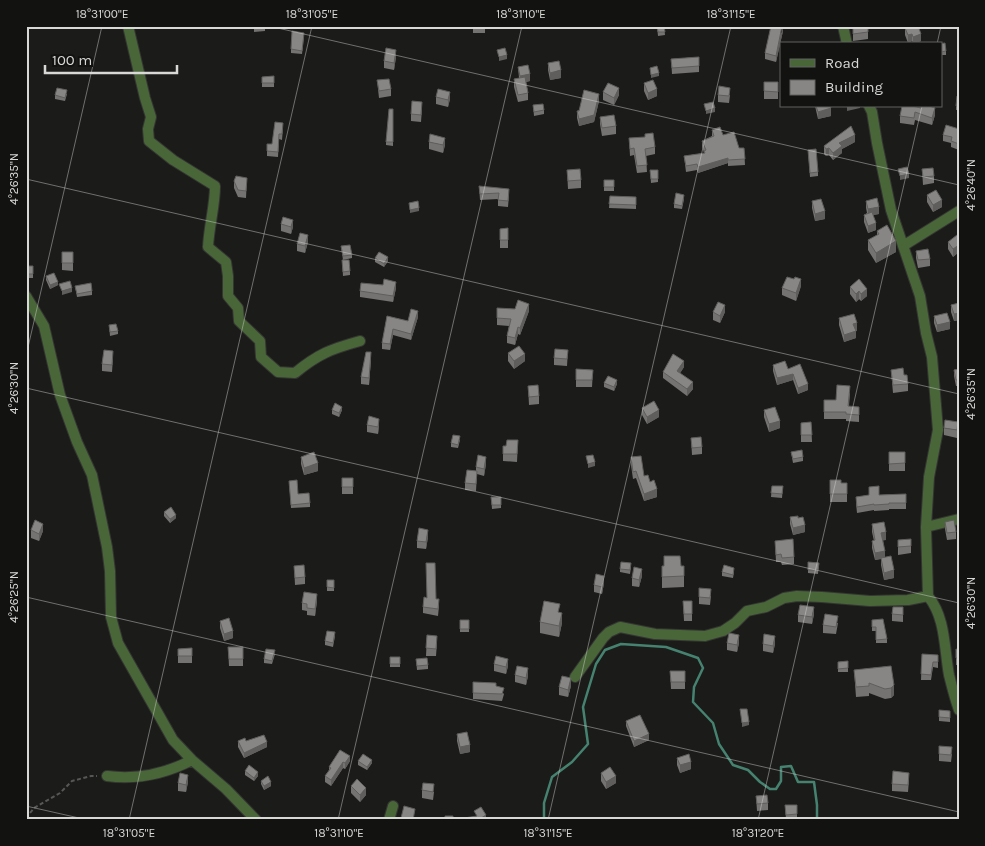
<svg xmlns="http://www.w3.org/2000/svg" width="985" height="846" font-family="Karla,sans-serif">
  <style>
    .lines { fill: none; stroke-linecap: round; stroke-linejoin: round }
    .stream { stroke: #458370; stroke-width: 2.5 }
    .minor-casing { stroke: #353533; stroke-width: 12 }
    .path { stroke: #575755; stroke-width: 2; stroke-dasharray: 4 2.5; stroke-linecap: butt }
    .minor { stroke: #496639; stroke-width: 10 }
    .wall { fill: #757372 }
    .shaded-wall { fill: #5f5e5c }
    .building { fill: #888684; stroke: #5f5e5c }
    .ticks { fill: none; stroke: #d8d8d6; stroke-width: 1; stroke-opacity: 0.45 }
    .neatline { fill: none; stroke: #d8d8d6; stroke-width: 2 }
    .ticks-label { font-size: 12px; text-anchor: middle; fill: #d8d8d6 }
  </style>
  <rect width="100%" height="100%" fill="#1b1b19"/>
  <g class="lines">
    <path class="stream" d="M544,820V803L552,777L572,762L588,744L583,707L596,664L605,650L621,644L666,647L698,658L703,668L694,687L693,702L713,723L719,744L733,765L748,770L760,782L770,789H776L781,781V767L791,766L798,782H814L817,805V820"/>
    <defs>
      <path id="minor" d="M128,26L145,98L151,117L148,129L149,141L173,160L215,186C215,206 209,226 208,247L226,262L228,276V296L238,308L239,321L260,341L261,357L278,372L295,373C318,354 331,349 360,341
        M843,26L847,44
        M903,246L959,211
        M26,296L44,326L60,395L77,442L92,475L107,547L110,571L111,617L118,643L173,740L192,760L226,789L256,820
        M926,527L959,519
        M928,596C946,618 944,648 949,675C952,687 955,699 959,710
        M575,677L603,638L609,632L620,627L655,634L705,636L723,631L735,623L747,611L766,607L784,598L797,596L822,597L870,601L908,600L928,596L926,527L929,477L938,430L932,357L926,333L920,296L891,210L877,143L872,112L869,106
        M107,776C137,780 165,774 192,760
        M389,820L393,806"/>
    </defs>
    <use href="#minor" class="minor-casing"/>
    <path class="path" d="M26,818L34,808L60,793L72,781L91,776H97"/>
    <use href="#minor" class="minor"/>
  </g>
  <path class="wall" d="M254,26H265V31L254,32Z
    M473,26H485V33H473Z
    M657,26H664L665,35L658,36Z
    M853,26L868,32V39L853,41Z
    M905,28L921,41L914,44L912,41L908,43L905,35Z
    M783,31L776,62L765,59V53Z
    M304,36L302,54L291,53V49Z
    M941,44L946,51V55H941Z
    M396,57L394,70L384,68V61Z
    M699,57V72L672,74L671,59Z
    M548,63L561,78L550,80L548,70Z
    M518,67L530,81L526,82L528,93V100L518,102L514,87V79L519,78Z
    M274,76V87H262V77Z
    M377,80L391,89V96L379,98Z
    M764,82H778V99H764Z
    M644,83L657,96L648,100L644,91Z
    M603,92L619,95L614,105L603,100Z
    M67,94L65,101L55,99V95Z
    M718,95H730L729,103L718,102Z
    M959,96V110H956V106Z
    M436,97L450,99L448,107L436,104Z
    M599,101L594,122L579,126L577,118V111Z
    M533,105L544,110V114L534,116Z
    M815,106H830L831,116L818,119Z
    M920,106H929L935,115L932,125L915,120L914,125L900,123V116L920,108Z
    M393,109V146L386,145V142Z
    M422,109L421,122L411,121V114Z
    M600,117L616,126V134L602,136L600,124Z
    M283,128L282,140L279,139L278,157L267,156V144H272Z
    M959,129V150L951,147V143L943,141V135Z
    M712,130L723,135L739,148H744L745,165L728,166V163L698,173L697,170L686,172L684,156L704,153L702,146V141L712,136Z
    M629,138L655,147V154L646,156L647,172L637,173L634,155L630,156Z
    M429,142L445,145L443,153L429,149Z
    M855,142L842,149V153L833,160L829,155L826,156L824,154V146Z
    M808,150L818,172V176L810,177Z
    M922,169L934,176V183L923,185Z
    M567,170L581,180V188L568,189Z
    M650,170H658V182L651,183Z
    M247,178L246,198L238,197L234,188V181Z
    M604,180H614V191H604Z
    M479,186L509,195L508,207L498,206V199L480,200Z
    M927,195L942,207L933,212L927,202Z
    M610,196L636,197V209L609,208Z
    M684,199L682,209L674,208V204Z
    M812,201L825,219L815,221L812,208Z
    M866,201L879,214L873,215L876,230L868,233L864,222V215L867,213L866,208Z
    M281,224L293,227L291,234L281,231Z
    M508,228V248H500V229Z
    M877,231L896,252L876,263L868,250V240L877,235Z
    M959,237V252L953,257L948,249V242Z
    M308,242L305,253L297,251V244Z
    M341,246L352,255V258L343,260Z
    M916,251L930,259V266L918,268L916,258Z
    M375,258L388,261L384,267L375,262Z
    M73,260V271L62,270V263Z
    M342,260L350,271V275L343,276Z
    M26,266H33V278H26Z
    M46,276L58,285L50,289L46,280Z
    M859,279L867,296L861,301L859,299L856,302L850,294V287Z
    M75,286L92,291V295L77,297Z
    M801,286L796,301L782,295V288Z
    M396,288L393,302L360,297V291Z
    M959,303V320L954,321L951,312V305Z
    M497,308L529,311L520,335L518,334L515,345L507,343V336L509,326L497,325Z
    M713,312H725L720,323L713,320Z
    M387,316L408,321L418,317L411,340L393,335L390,350L382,349V343Z
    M934,316L950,329L937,332L934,323Z
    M839,318L857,331H855L856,338L844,342L839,325Z
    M109,325L118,331V334L110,336Z
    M568,350L567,366L554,365V358Z
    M508,353L525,361L514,369L508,361Z
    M113,358L112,372L102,371V364Z
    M371,359L369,385L361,384V377Z
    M958,362L959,386H956L954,376V370L958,369Z
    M773,365L788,369L808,390L798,394L793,380L777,385L773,371Z
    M684,367L680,373L693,389L687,396L663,378V372Z
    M576,369L593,370L592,387H576Z
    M891,370L908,384V391L893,393Z
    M604,383L617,384L614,391L604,387Z
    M528,386L539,396V404L529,405Z
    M850,393L849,406L859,414V422L846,421V419H824V400H836Z
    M642,408L659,417L647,424L642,415Z
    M332,410H342L339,417L332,414Z
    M764,410L780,428L769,432L764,417Z
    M811,422L812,442H801V423Z
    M367,425L379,426L378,434L367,432Z
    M944,428L958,430L957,438L944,435Z
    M691,438L702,447V454L692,455Z
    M460,440L458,448L451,447V443Z
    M518,440L517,462L503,461V446H506Z
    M791,452L803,457V461L793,463Z
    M889,452H905V471H889Z
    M301,457L318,471L304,475L301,464Z
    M631,457L644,476L650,482L657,497L644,501L636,478L633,479L631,465Z
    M486,464L484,476L477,474L476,491L465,490V483L476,471V467Z
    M342,478L353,487V494H342Z
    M830,480L841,483H847V502H830Z
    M289,481L298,494L310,503V507L291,508Z
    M772,486H783L782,498L771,497Z
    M869,487L879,495L906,494V509H889V510L874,511V510L857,513L856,503V497L869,495Z
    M491,497H501V508L492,509Z
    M164,512L176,518L170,523L164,516Z
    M790,517L798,518L805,532L793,535L790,524Z
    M945,522L956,532V539L947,540L945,529Z
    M872,524L886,540H883L885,557L894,578L884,580L881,565V559L875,560L872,548V541H874L872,532Z
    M31,530L43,531L39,541L31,538Z
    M428,537L426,549L417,548V541Z
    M898,540L911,546V553L898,555Z
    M775,541L794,557V564L782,565L781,562H776Z
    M664,556L681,566H684V587L662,588V566H664Z
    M808,562L819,563L818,574L808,573Z
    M294,566L305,577V584L295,585Z
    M631,567L630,574L620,572V569Z
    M722,572H734L733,578L722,576Z
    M642,576L639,587L632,586V578Z
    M327,580H334V591H327Z
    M604,583L602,594L594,592V585Z
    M711,596L710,605L699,604V597Z
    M427,598L436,599L439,606L438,616L423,613V607Z
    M317,601L315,616L307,615V611L302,610V603Z
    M683,601H692V621H684Z
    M903,607V622L892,621V614Z
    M560,612L562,623L559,637L540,633V622Z
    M814,614L812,624L798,622V615Z
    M460,620H469V632H460Z
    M872,620L887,639V643H876V631H872Z
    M220,621L233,638L224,641L220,628Z
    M838,623L836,634L823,633V625Z
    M427,635L437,643L436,656H426Z
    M335,636L333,647L325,645V641Z
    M727,643H739L737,652L727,650Z
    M763,644H775L773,653L763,651Z
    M228,647H243V666H229Z
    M192,648V663H178V649Z
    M959,650V665H956V658Z
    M275,654L272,664L264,663V659Z
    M922,654L938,661V668L933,667L931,680H921Z
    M390,657H400V667H390Z
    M416,659L428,665V669L417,670Z
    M848,661V672H838V662Z
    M494,664L508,666L506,674L494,671Z
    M891,666L894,695L891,698L885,699L869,693V696L856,697L854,670Z
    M670,671L685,682V689H671Z
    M515,675L528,676L526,685L515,682Z
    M473,682L496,686L504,694L502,701L473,699Z
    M571,686L568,697L559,695V687Z
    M939,710L950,711V722L939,721Z
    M626,721L649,740L634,747L626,726Z
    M457,734L470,752L460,754L457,741Z
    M238,741H246L267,747L244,758L238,747Z
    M340,750L350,761L345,769L343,768L331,786L325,782V776L329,770V767Z
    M939,754H952L951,762L939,761Z
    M677,758L691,769L680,773L677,765Z
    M358,761L372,763L367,770L358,765Z
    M245,771L258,776L254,781L245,775Z
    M601,773L616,783L606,789L601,781Z
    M909,780L908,792L892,791V784Z
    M261,781L271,786L264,790L261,784Z
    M188,782L186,792L178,791V783Z
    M351,786L366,795L360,802L351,793Z
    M422,790L434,792L433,800L422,798Z
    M756,796L768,803V810L757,811Z
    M785,805H797V820H786Z"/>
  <path class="shaded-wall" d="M783,26V31L776,62V56Z
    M912,34V41L908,43V35Z
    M921,34V41L913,44V37Z
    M396,50V57L394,70V63Z
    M507,55V59L499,61V57Z
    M561,70V78L550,80V73Z
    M659,73V76L651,78V75Z
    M530,74V81L520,83V76Z
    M619,88V95L614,105V98Z
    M657,89V96L648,100V93Z
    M450,92V99L448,107V100Z
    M599,94V101L594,122L579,126V119Z
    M847,106H860V108L847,111Z
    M715,108V112L706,114V111Z
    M831,108V116L818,119V112Z
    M935,108V115L932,125V118Z
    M855,135V142L842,149V153L833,160V153L839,143Z
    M445,138V145L443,153V145Z
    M829,148V155L826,156V149Z
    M728,158V163L698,173V167Z
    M909,174V178L900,180V176Z
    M942,200V207L933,212V205Z
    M879,207V214L868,216V209Z
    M419,208V211L410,213V210Z
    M825,211V219L815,221V214Z
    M293,220V227L291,234V227Z
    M876,223V230L868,233V226Z
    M308,235V242L305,253V246Z
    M896,241V252L876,263V253Z
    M959,245V252L953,257V249Z
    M388,257V261L384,267V264Z
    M801,279V286L796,301V293Z
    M58,282V285L50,289V285Z
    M396,282V288L393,302V296Z
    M72,288V292L62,295V291Z
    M867,289V296L861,301V294Z
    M859,291V299L856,302V294Z
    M529,304V311L520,335V328Z
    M725,305V312L720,323V316Z
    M418,311V317L411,340V334Z
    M959,313V320L954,321V314Z
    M950,322V329L937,332V325Z
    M857,323V331L853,332V324Z
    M518,327V334L515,345V338Z
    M393,329V335L390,350V344Z
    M856,331V338L844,342V335Z
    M371,352V359L369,385V378Z
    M525,354V361L514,369V361Z
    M684,361V367L677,378V371Z
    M793,374V380L777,385V378Z
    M617,380V384L614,391V387Z
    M693,382V389L687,396V389Z
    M808,384V390L798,394V388Z
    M342,407V410L339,417V413Z
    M659,410V417L647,424V417Z
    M379,419V426L378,434V427Z
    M780,421V428L769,432V424Z
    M486,457V464L484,476V469Z
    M595,462V466L588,468V464Z
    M318,463V471L304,475V468Z
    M657,489V497L644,501V494Z
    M176,515V518L170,523V519Z
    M43,524V531L39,541V534Z
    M805,525V532L793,535V528Z
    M428,530V537L426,549V542Z
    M886,532V540L881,541V533Z
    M885,551V558L875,560V553Z
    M642,569V576L639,587V580Z
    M894,570V578L884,580V573Z
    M604,576V583L602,594V587Z
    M317,594V601L315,616V609Z
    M814,607V614L812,624V617Z
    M562,613V623L559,637V626Z
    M233,631V638L224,641V634Z
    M739,635V643L737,652V645Z
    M775,636V644L773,653V646Z
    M508,659V666L506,674V667Z
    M528,668V676L526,685V678Z
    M571,678V686L568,697V690Z
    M894,685V695L891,698V688Z
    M749,722V725L742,727V723Z
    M649,734V740L634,747V741Z
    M267,742V747L244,758V753Z
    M470,745V752L460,754V747Z
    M350,756V761L345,769V763Z
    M372,760V763L367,770V767Z
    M343,762V768L331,786V780Z
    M691,762V769L680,773V765Z
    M258,772V776L254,781V778Z
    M188,775V782L186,792V785Z
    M616,776V783L606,789V782Z
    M271,782V786L264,790V786Z
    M366,788V795L360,802V795Z
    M486,815V819L485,820H478Z"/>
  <path class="building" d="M473,26H485V27H473Z
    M657,26H664L665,32H658Z
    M771,26H782L776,56L765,53Z
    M853,26H868V32L853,34Z
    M908,26H918L921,34L913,37L912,34L908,35L905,28Z
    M292,31L304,33L302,51L291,49Z
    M945,43L946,51L941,52V44H937Z
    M386,48L396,50L394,63L384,61Z
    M505,48L507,55L499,57L497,50Z
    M699,57V66L672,68L671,59Z
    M559,61L561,70L550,73L548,63Z
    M528,65L530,74L520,76L518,67Z
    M657,66L659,73L651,75L650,68Z
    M274,76V83H262V77Z
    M525,77L528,93L518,95L514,79Z
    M389,79L391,89L379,91L377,80Z
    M653,80L657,89L648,93L644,83Z
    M764,82H778V92L764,91Z
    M608,83L619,88L614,98L603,92Z
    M719,86L730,88L729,96L718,95Z
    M57,88L67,90L65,98L55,95Z
    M438,89L450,92L448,100L436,97Z
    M584,90L599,94L594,115L579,119L577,111H579Z
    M957,96H959V107L956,106Z
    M412,101L422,102L421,115L411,114Z
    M713,102L715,108L706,111L704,104Z
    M543,104L544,110L534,112L533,105Z
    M816,106H830L831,108L818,112Z
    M902,106H912L921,108V106H929L935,108L932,118L915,112L914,118L900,116Z
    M389,109H393V142H386Z
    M614,115L616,126L602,128L600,117Z
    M275,122L283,123L282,134H279L278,152L267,151V144H272Z
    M946,125L959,129V144L951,141L952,137L943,135Z
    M851,126L855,135L839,143L842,146L833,153L829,148L826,149L824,146Z
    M720,127L723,135L734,132L739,148H744L745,159L728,160V158L698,167L697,164L686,166L684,156L705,153L704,151L706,150L702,141L714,136L712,130Z
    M653,133L655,147L645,149L647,165L637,166L634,148L630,149L629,138L645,137V134Z
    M430,134L445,138L443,145L429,142Z
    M816,149L818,172L810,173L808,150Z
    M907,167L909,174L900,176L898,169Z
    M933,168L934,176L923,177L922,169Z
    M580,169L581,180L568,181L567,170Z
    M650,170H658V179H651Z
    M236,176L247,178L246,191L238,190L234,181Z
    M604,180H614V187H604Z
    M479,186L509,189L508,201L498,200L499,193L480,194Z
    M936,190L942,200L933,205L927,195Z
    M676,193L684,195L682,206L674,204Z
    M610,196L636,197V205L609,204Z
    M877,198L879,207L868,209L866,201Z
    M821,199L825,211L815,214L812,201Z
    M418,201L419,208L410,210L409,203Z
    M872,212L876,223L868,226L864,215Z
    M283,217L293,220L291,227L281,224Z
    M887,225L896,241L876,253L868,240L879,234L877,231Z
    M508,228V240H500V229Z
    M300,233L308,235L305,246L297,244Z
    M957,235L959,237V245L953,249L948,242Z
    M350,245L352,255L343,256L341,246Z
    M928,249L930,259L918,260L916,251Z
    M62,252H73V263H62Z
    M379,252L388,257L384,264L375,258Z
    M342,260H349L350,271L343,272Z
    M26,266H33V274H26Z
    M54,273L58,282L50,285L46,276Z
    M787,277L794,279L795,277L801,279L796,293L782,288Z
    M384,279L396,282L393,296L360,291L361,283L383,285Z
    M859,279L867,289L861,294L859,291L856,294L850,287Z
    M70,281L72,288L62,291L59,284Z
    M91,283L92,291L77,294L75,286Z
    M518,300L529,304L520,328L518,327L515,338L507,336L511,319L497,318V308L515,309Z
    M718,302L725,305L720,316L713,312Z
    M959,303V313L954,314L951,305Z
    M411,309L418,311L411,334L393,329L390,344L382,343L387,316L408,321Z
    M947,313L950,322L937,325L934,316Z
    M854,314L857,323L853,324L856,331L844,335L839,318Z
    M116,324L118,331L110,332L109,325Z
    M519,346L525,354L514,361L508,353Z
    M555,349L568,350L567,359L554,358Z
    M104,350L113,351L112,365L102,364Z
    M366,352H371L369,378L361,377Z
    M673,354L684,361L677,371L693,382L687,389L663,372Z
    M785,361L788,369L800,364L808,384L798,388L793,374L777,378L773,365Z
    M903,368L904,375H907L908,384L893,385L891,370Z
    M576,369L593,370L592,380H576Z
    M959,369V380H956L954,370Z
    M608,376L617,380L614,387L604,383Z
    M538,385L539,396L529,397L528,386Z
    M837,385L850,386L848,406L859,407V415L846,414V412H824V400H836Z
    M654,401L659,410L647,417L642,408Z
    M335,403L342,407L339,413L332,410Z
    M775,407L780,421L769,424L764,410Z
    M369,416L379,419L378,427L367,425Z
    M945,420L958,422L957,430L944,428Z
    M811,422L812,435H801V423Z
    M453,435L460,436L458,445L451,443Z
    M701,437L702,447L692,448L691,438Z
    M507,440H518L517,454H503V446H506Z
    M802,450L803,457L793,459L791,452Z
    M314,452L318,463L304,468L301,457Z
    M889,452H905V463L889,464Z
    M478,455L486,457L484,469L476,467Z
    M593,455L595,462L588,464L586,456Z
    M641,456L644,476L648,475L650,482L654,480L657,489L644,494L636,471L633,472L631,457Z
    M467,470L477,471L476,484L465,483Z
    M342,478H353V487H342Z
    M297,480L298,494L309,493L310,503L291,505L289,481Z
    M830,480H841V483H847V494H830Z
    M772,486H783L782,494L771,493Z
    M879,486V495L906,494V503H889V504L874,505V504L857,507L856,497L869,495V487Z
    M491,497H501V505H492Z
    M171,507L176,515L170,519L164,512Z
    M798,516V518L803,517L805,525L793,528L790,517Z
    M35,520L43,524L39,534L31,530Z
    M954,520L956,532L947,533L945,522Z
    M884,522L886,532L881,533L885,551L875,553L872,541L875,540L872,524Z
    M419,528L428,530L426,542L417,541Z
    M793,539L794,557L782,558L781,554L776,555L775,541Z
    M911,539V546L898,547V540Z
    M664,556H680L681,566H684V576L662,577V566H664Z
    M891,556L894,570L884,573L881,558Z
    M621,562L631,563L630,570L620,569Z
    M808,562L819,563L818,570H808Z
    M426,563H435L436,599H439L438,609L423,607L424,597L427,598Z
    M304,565L305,577L295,578L294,566Z
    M724,565L734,568L733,575L722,572Z
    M634,567L642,569L639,580L632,578Z
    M596,574L604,576L602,587L594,585Z
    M327,580H334V588L327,587Z
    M699,588L711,589L710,598L699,597Z
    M304,592L317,594L315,609L307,608V604L302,603Z
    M544,601L560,604L558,612L562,613L559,626L540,622Z
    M683,601H692V614H684Z
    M800,605L814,607L812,617L798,615Z
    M893,607H903V615L892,614Z
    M825,614L838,616L836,627L823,625Z
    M229,618L233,631L224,634L220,621Z
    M883,619L887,639L876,640V627H872V620Z
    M460,620H469V629H460Z
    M327,631L335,632L333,643L325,641Z
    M729,633L739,635L737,645L727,643Z
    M764,634L775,636L773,646L763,644Z
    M427,635L437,636L436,649L426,648Z
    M228,647H243V659H229Z
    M192,648V656H178V649Z
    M266,649L275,650L272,661L264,659Z
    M956,649L959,650V658H956Z
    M922,654L938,655V662H933L931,675L921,674Z
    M496,656L508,659L506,667L494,664Z
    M390,657H400V664H390Z
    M427,658L428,665L417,666L416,659Z
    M848,661V668L838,669V662Z
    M517,666L528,668L526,678L515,675Z
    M891,666L894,685L891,688L885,689L869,683V686L856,687L854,670Z
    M670,671H685V682H671Z
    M562,676L571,678L568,690L559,687Z
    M473,682L496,683V686L504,688L502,694L473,693Z
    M740,709H747L749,722L742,723Z
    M939,710L950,711V718L939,717Z
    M640,715L649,734L634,741L626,721Z
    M467,732L470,745L460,747L457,734Z
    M264,735L267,742L244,753L238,741L245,738L246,741Z
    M939,746L952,747L951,755L939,754Z
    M340,750L350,756L345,763L343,762L331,780L325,776L331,768L329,767Z
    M363,754L372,760L367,767L358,761Z
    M689,754L691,762L680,765L677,758Z
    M249,765L258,772L254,778L245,771Z
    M610,767L616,776L606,782L601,773Z
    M893,771L909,773L908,785L892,784Z
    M180,773L188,775L186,785L178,783Z
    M268,776L271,782L264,786L261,781Z
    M357,779L366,788L360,795L351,786Z
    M423,783L434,784L433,792L422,790Z
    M767,795L768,803L757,804L756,796Z
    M785,805H797V814L786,815Z
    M404,806L415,809L413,820H406L401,818Z
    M481,807L486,815L478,820H465L464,818L477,816L474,811Z
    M445,816H453V820H445Z"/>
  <path class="ticks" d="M269,26L959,185M937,44L941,26M26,179L959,394M26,356L102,26M26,388L959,603M26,597L959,812M26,806L88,820M129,820L312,26M338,820L522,26M548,820L731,26M758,820L922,106"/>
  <rect width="985" height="846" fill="none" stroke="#121210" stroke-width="55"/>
  <rect x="780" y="42" width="162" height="65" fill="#121210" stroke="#61615f"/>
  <rect x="790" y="59" width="25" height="8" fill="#496639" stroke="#61615f"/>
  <text x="825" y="68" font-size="15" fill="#d8d8d6">Road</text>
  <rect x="790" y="80" width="25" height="15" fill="#888684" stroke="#61615f"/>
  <text x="825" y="92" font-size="15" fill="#d8d8d6">Building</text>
  <path d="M45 65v8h132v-8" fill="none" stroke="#d8d8d6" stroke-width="2.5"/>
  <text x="52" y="65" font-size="15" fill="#d8d8d6" stroke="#121210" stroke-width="4" paint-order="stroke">100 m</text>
  <rect x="28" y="28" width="930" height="790" class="neatline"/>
  <g class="ticks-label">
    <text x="102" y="18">18°31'00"E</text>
    <text x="312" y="18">18°31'05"E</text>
    <text x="521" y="18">18°31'10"E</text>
    <text x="731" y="18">18°31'15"E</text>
    <text transform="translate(14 179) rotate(-90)" y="4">4°26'35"N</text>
    <text transform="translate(971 185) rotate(-90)" y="4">4°26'40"N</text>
    <text transform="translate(14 388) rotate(-90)" y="4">4°26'30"N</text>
    <text transform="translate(971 394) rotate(-90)" y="4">4°26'35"N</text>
    <text transform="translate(14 597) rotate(-90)" y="4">4°26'25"N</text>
    <text transform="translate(971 603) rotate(-90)" y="4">4°26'30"N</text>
    <text x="129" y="837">18°31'05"E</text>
    <text x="339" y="837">18°31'10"E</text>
    <text x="548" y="837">18°31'15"E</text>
    <text x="758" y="837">18°31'20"E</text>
  </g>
</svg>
